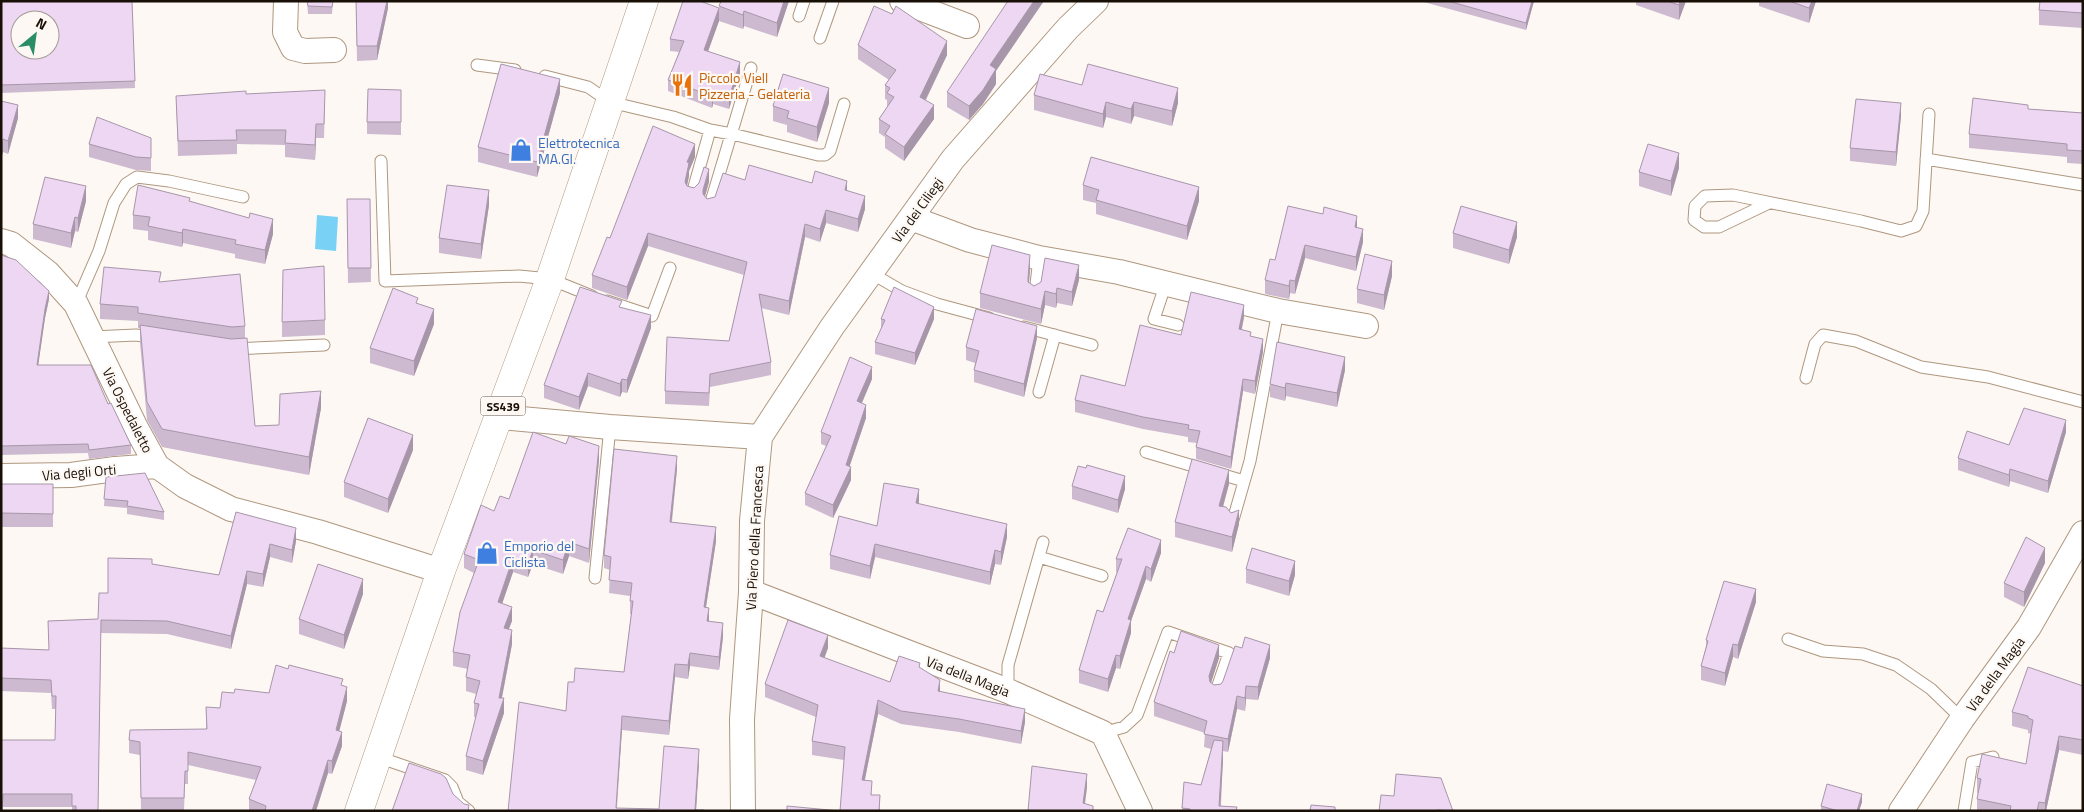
<svg xmlns="http://www.w3.org/2000/svg" width="2084" height="812" font-family="'Titillium Web',sans-serif">
  <style>
    .water { fill: #7ad1f6 }
    .lines { fill: none; stroke-linecap: round; stroke-linejoin: round }
    .lane-casing { stroke: #af977f; stroke-width: 13 }
    .street-casing { stroke: #af977f; stroke-width: 26 }
    .primary-casing { stroke: #af977f; stroke-width: 29 }
    .lane { stroke: #fff; stroke-width: 11 }
    .street { stroke: #fff; stroke-width: 24 }
    .primary { stroke: #fff; stroke-width: 28 }
    .wall { fill: #cdb9d0 }
    .shaded-wall { fill: #a796a9 }
    .building { fill: #eed7f2; stroke: #a796a9; fill-rule: evenodd }
    .labels { text-anchor: middle; dominant-baseline: central; stroke-width: 4.5; stroke-linejoin: round; paint-order: stroke }
    .shield { fill: #fdf8f3; stroke: #5d554e; stroke-width: 1 }
    .shield-label { font-size: 12px; font-weight: bold; fill: #180f07 }
    .food-label { font-size: 14px; fill: #c56008; stroke: #fdf8f3; text-anchor: start }
    .shop-label { font-size: 14px; fill: #366cbe; stroke: #fdf8f3; text-anchor: start }
    .street-label { font-size: 14px; fill: #180f07; stroke: #fdf8f3 }
  </style>
  <rect width="100%" height="100%" fill="#fdf8f3"/>
  <path class="water" d="M317,215L338,217L336,251L315,249Z"/>
  <g class="lines">
    <defs>
      <path id="lane" d="M799,16L804,1
        M820,38L833,1
        M477,65L515,70
        M545,76L588,87L610,102L673,117L710,130L732,134L818,155H825L830,151L844,104
        M1926,159L2083,185
        M381,161L385,281L519,276L550,279L592,296
        M692,194L710,130
        M1769,203L1719,227H1704L1694,220L1695,206L1705,196L1733,195L1861,221L1901,231L1916,226L1923,211L1929,114
        M710,205L751,68
        M871,273L902,291L937,304L989,318
        M1166,283L1154,319L1178,325
        M1035,293L1039,258
        M607,301L652,316L670,268
        M76,304L99,251L114,203L126,184L137,177L169,181L243,197
        M1024,327L1092,345
        M92,337L136,335L156,338
        M233,349L324,345
        M1806,378L1815,344L1823,335L1856,341L1921,367L1988,377L2083,402
        M1039,392L1055,335
        M1146,452L1244,481
        M1233,520L1250,461L1278,311
        M1039,557L1102,576
        M595,578L610,427
        M1788,639L1823,651L1863,654L1896,665L1931,689L1962,719
        M1008,691V665L1043,542
        M1103,733L1124,727L1137,715L1168,632L1229,653L1216,691
        M378,757L445,780L452,787L458,802L469,811
        M1964,811L1972,762L1993,757"/>
      <path id="street" d="M286,1L285,32L293,48L305,51L334,50
        M902,1L967,26
        M911,218L970,240L1039,258L1119,272L1278,311L1366,326
        M1,241L11,244L48,273L76,304L135,426L157,466L185,486L231,509L318,532L441,571
        M499,417L610,427L760,437
        M1,476L71,475L115,469L157,466
        M751,592L1008,691L1103,733L1140,811
        M743,811L742,719L751,592L752,521L760,437L832,327L953,159L1068,28L1096,1
        M1901,811L1962,719L2029,627L2083,533"/>
      <path id="primary" d="M359,811L441,571L550,279L644,1"/>
    </defs>
    <use href="#lane" class="lane-casing"/>
    <use href="#street" class="street-casing"/>
    <use href="#primary" class="primary-casing"/>
    <use href="#lane" class="lane"/>
    <use href="#street" class="street"/>
    <use href="#primary" class="primary"/>
  </g>
  <path class="wall" d="M1,1H132L135,88L1,93Z
    M307,1H333L332,14H308Z
    M356,1H388V8L377,60L357,61Z
    M721,1H789L777,37L744,26L743,29L719,21L708,52L740,73L729,109L713,104L712,108L668,91V80L679,52L670,51V39L719,8Z
    M1420,1H1534L1526,30Z
    M1636,1H1686L1679,20L1636,5Z
    M1759,1H1816L1809,23L1759,6Z
    M2083,1V28L2039,25V10Z
    M858,45L947,55L926,100L934,119L904,161L885,148V137L879,133V119L887,107V100L885,99V85L889,80L858,59Z
    M996,71V84L983,104L969,120L947,107V92Z
    M1082,85L1178,103L1172,126L1134,116L1131,124L1106,117L1103,128L1034,110V95Z
    M401,90V135L367,134V122Z
    M560,93L537,177L478,162V147Z
    M246,94L325,104L324,138H316L315,160L285,157V145L237,144V154L178,156L176,96Z
    M1,101L18,118L8,154L3,152L1,158Z
    M829,103L817,142L787,132V125L773,121V106Z
    M2028,109L2083,113V164L2067,163V157L1969,148V134Z
    M1901,116L1896,166L1850,161V148Z
    M151,138V171L136,170L89,157V144Z
    M695,157L689,171V176L687,186L694,188L709,182L705,196L707,199L715,197L745,180L812,183L847,191L865,209L858,232L826,223L820,242L805,237L789,315L761,308L771,362V375L710,387L709,406L665,404V391L729,341L744,275L648,246L627,300L592,288V275L610,238Z
    M1679,168L1671,196L1639,186V172Z
    M1083,185L1199,201L1187,240L1096,214V203L1083,200Z
    M347,199H370L371,282L348,283Z
    M86,201L78,232L75,231L71,248L33,239V224Z
    M190,201L273,234L265,264L235,258V254L183,243L182,247L148,240V231L133,229V215Z
    M489,205L481,259L439,253V238Z
    M1288,206L1357,227L1363,242L1356,271L1305,258L1295,294L1290,293L1289,299L1265,294V280L1275,260Z
    M1453,233L1517,237L1509,264L1453,248Z
    M1,255L49,299L45,318L38,365L108,404L131,445V454L89,459L88,453L1,455Z
    M1030,270L1029,282L1034,286L1079,280L1072,306L1057,303L1056,308L1045,305L1041,324L980,308V293Z
    M1392,276L1384,310L1357,303V289Z
    M161,282L245,326V338L255,426L279,425L321,408L309,475L162,447L147,420L140,343V328H138V321L100,319V304Z
    M418,304L434,324L414,376L370,363V348Z
    M622,307L651,328L627,393L622,392L620,397L588,386L579,410L544,398V385Z
    M1244,317L1242,329L1251,337L1263,352L1255,394L1243,391L1231,469L1196,459V447L1197,443L1188,442V437L1143,429L1075,412V400L1125,386Z
    M881,319H934L915,365L875,354V342L881,329Z
    M325,320V335L282,337V322Z
    M1037,338L1024,397L974,382V370L975,363L966,360V347Z
    M1345,370L1337,407L1286,396L1285,401L1270,397V384Z
    M872,379L862,403L866,418L849,467L851,480L833,518L805,505V493L826,446L821,444V432Z
    M2066,432L2048,493L2010,481L2009,487L1958,470V458Z
    M566,444L599,460L589,563L569,556L563,574L533,564L528,577L513,572L502,603L512,621L508,629L512,644L502,698L504,713L483,775L466,770V756L476,718L474,717V703L476,694L466,691V677L468,669L453,666V652L474,573L464,568V554L494,511L509,499Z
    M413,450L388,513L344,497V482Z
    M677,469L672,522L716,541L706,607L709,621L723,637L719,670L690,666L688,679L675,677L669,735L622,730L617,808L659,809L699,763L696,810L508,811L566,711L574,682L624,672L631,614H630V596L609,593L610,570L604,568V555Z
    M106,477L164,512V520L127,514V508L104,506Z
    M1,484H53V527H1Z
    M1229,484L1223,507L1239,524L1232,552L1175,537V522Z
    M1072,486L1125,489L1118,513L1072,499Z
    M919,502L918,504L1007,537L1001,565L995,564L990,585L875,557L870,579L830,569V555L877,526Z
    M236,512L296,541L292,563L270,557L263,587L247,584L231,649L167,634L101,633L98,811H72V807H3V811H1V740H55L56,709H52L51,693L1,691V648L49,650L48,621L98,619L108,593L152,565L219,575Z
    M1161,553L1151,582L1146,579L1131,621V633L1120,669L1116,668L1108,692L1079,683V670L1103,612L1117,572H1116V559Z
    M2045,563L2024,607L2004,597V583Z
    M1246,569L1295,575L1289,596L1246,583Z
    M363,594L344,649L299,634V619Z
    M1756,602L1738,659L1733,657L1725,686L1701,680V666L1706,646V640Z
    M828,648L824,658L890,682L920,668L940,691L1025,722L1021,744L959,732L901,724L878,714L865,780L872,795H880V811H787H840L844,760L812,755V741L816,717L765,697V684Z
    M1174,653L1219,658L1211,683L1214,685L1221,684L1270,658L1258,700L1246,699L1245,711L1237,709L1228,752L1223,751L1221,806L1237,811H1182L1184,782L1201,785L1211,749L1204,747L1205,733L1154,716V702Z
    M288,669L343,686L347,701L339,731L342,746L332,774L328,773L316,811H249V799L256,780L188,765V784H185L184,811H141L140,755L129,753V740L206,729V707L220,708L234,693H269Z
    M2083,686V755L2059,750L2046,811H1977V799L1978,793H1977V778L2026,764L2031,734L2028,733V730L2012,726V712Z
    M1862,802L1859,811H1821V806Z"/>
  <path class="shaded-wall" d="M387,1H388V8L377,60V46Z
    M784,1H789L777,37V23Z
    M1034,1H1044L996,71V84L983,104L969,120V106L990,65Z
    M1532,1H1534L1526,30V23Z
    M1680,1H1686L1679,20V5Z
    M1812,1H1816L1809,23V8Z
    M719,9V21L704,62V50Z
    M744,11V26L743,29V15Z
    M947,41V55L920,111V97Z
    M740,62V73L729,109V98Z
    M560,79V93L537,177V162Z
    M829,88V103L817,142V127Z
    M1178,88V103L1172,126V111Z
    M713,93V104L712,108V96Z
    M1106,102V117L1103,128V114Z
    M1134,102V116L1131,124V109Z
    M1901,103V116L1896,166V152Z
    M18,105V118L8,154V141Z
    M934,105V119L904,161V147Z
    M316,124V138L315,160V145Z
    M3,139V152L1,158V145Z
    M695,144V157L689,171V176L685,195V182L687,162Z
    M1679,153V168L1671,196V181Z
    M709,169V182L703,203V190Z
    M847,181V194L845,190Z
    M86,186V201L78,232V218Z
    M1199,187V201L1187,240V226Z
    M489,190V205L481,259V244Z
    M865,196V209L858,232V219Z
    M826,210V223L820,242V229Z
    M1357,216V229L1355,227Z
    M75,217V231L71,248V233Z
    M273,219V234L265,264V250Z
    M1517,222V237L1509,264V250Z
    M805,224V237L789,315V301Z
    M183,229V243L182,247V233Z
    M1363,229V242L1356,271V257Z
    M648,233V246L627,300V287Z
    M1305,245V258L1295,294V281Z
    M1030,255V270L1028,293V278Z
    M1392,261V276L1384,310V295Z
    M1079,265V280L1072,306V292Z
    M1290,280V293L1289,299V286Z
    M1057,288V303L1056,308V294Z
    M49,291V299L45,318L37,374V365L45,309Z
    M1045,291V305L1041,324V309Z
    M1244,305V317L1239,341V329Z
    M934,307V319L915,365V353Z
    M434,309V324L414,376V361Z
    M651,315V328L627,393V380Z
    M1037,326V338L1024,397V384Z
    M1263,339V352L1255,394V381Z
    M1345,357V370L1337,407V393Z
    M872,367V379L857,414V401Z
    M588,373V386L579,410V397Z
    M622,379V392L620,397V384Z
    M1243,379V391L1231,469V457Z
    M1286,383V396L1285,401V388Z
    M321,391V408L309,475V457Z
    M866,405V418L846,477V465Z
    M2066,420V432L2048,493V481Z
    M413,435V450L388,513V499Z
    M599,446V460L589,563V549Z
    M677,456V469L670,535V522Z
    M851,467V480L833,518V505Z
    M2010,469V481L2009,487V475Z
    M1229,470V484L1219,521V506Z
    M1125,476V489L1118,513V500Z
    M919,489V502L916,516V503Z
    M1239,510V524L1232,552V537Z
    M1007,524V537L1001,565V552Z
    M716,527V541L704,620V607Z
    M296,528V541L292,563V550Z
    M1161,540V553L1151,582V569Z
    M569,542V556L563,574V560Z
    M270,544V557L263,587V574Z
    M875,544V557L870,579V566Z
    M2045,548V563L2024,607V592Z
    M533,550V564L528,577V563Z
    M995,550V564L990,585V572Z
    M513,558V572L498,616V602Z
    M1295,561V575L1289,596V581Z
    M1146,566V579L1131,621V633L1120,669V656L1128,619Z
    M247,571V584L231,649V636Z
    M363,579V594L344,649V635Z
    M1756,589V602L1738,659V645Z
    M512,607V621L504,642V628Z
    M709,608V621H707Z
    M723,623V637L719,670V657Z
    M512,630V644L499,712V698Z
    M828,635V648L820,670V656Z
    M1733,644V657L1725,686V673Z
    M1219,645V658L1209,689V676Z
    M1270,645V658L1258,700V687Z
    M690,653V666L688,679V665Z
    M1116,655V668L1108,692V679Z
    M675,664V677L669,735V721Z
    M940,680V693L938,691Z
    M1246,686V699L1245,711V698Z
    M347,687V701L336,744V730Z
    M1237,696V709L1228,752V739Z
    M504,698V713L483,775V761Z
    M878,700V714L862,793V780Z
    M1025,709V722L1021,744V731Z
    M622,716V730L616,811Z
    M342,732V746L332,774V761Z
    M2059,736V750L2046,811H2045V803Z
    M1223,741V762L1220,811H1219Z
    M699,749V763L696,811H695Z
    M328,760V773L316,811H312Z
    M1087,774V788L1084,811L1083,803Z
    M1862,794V802L1859,811H1857Z"/>
  <path class="building" d="M1,1H132L135,81L1,85ZM20,20H50V50H20Z
    M307,1H333L332,7L308,6Z
    M356,1H387L377,46H357Z
    M683,1H700L719,8L704,50L740,62L729,98L713,93L712,96L668,80L684,41L670,39Z
    M721,1H784L777,23L744,11L743,15L719,6Z
    M1008,1H1034L990,65L996,69L983,90L969,106L947,92Z
    M1448,1H1532L1526,23Z
    M1667,1H1680L1679,5Z
    M1789,1H1812L1809,8Z
    M2040,1H2083V13L2039,10Z
    M874,6L892,14L896,6L947,41L920,97L934,105L904,147L885,134L890,126L879,119L894,97L887,93L890,88L885,85L896,70L858,45Z
    M501,64L560,79L537,162L478,147Z
    M1088,64L1178,88L1172,111L1134,102L1131,109L1106,102L1103,114L1034,95L1040,74L1082,85Z
    M783,74L829,88L817,127L787,118L789,111L773,106Z
    M368,89L401,90V122H367Z
    M325,90L324,124H316L315,145L285,143L286,130H236L237,140L178,141L176,96L246,91V94Z
    M1973,98L2028,105V109L2083,113V151L2067,150V144L1969,134Z
    M1856,99L1901,103L1896,152L1850,148Z
    M1,101L18,105L8,141L3,139L1,145Z
    M97,117L151,138V158L136,157L89,144Z
    M653,126L695,144L687,162L689,163L685,182L687,186L694,188L699,183L704,167L709,169L703,190V194L707,199L715,197L723,173L745,180L749,165L812,183L815,171L847,181L845,190L865,196L858,219L826,210L820,229L805,224L789,301L759,294L771,362L710,374L709,393L665,391L667,337L729,341L747,262L648,233L627,287L592,275L607,237L610,238Z
    M1648,144L1679,153L1671,181L1639,172Z
    M1091,157L1199,187L1187,226L1096,200L1099,190L1083,185Z
    M45,177L86,186L78,218L75,217L71,233L33,224Z
    M138,185L190,198L189,201L249,218L250,213L273,219L265,250L235,244L236,240L183,229L182,233L148,226L150,217L133,215Z
    M447,185L489,190L481,244L439,238Z
    M347,199H370L371,268H348Z
    M1288,206L1323,214L1324,207L1357,216L1355,227L1363,229L1356,257L1305,245L1295,281L1290,280L1289,286L1265,280L1270,259L1275,260Z
    M1461,206L1517,222L1509,250L1453,233Z
    M992,245L1030,255L1028,278V282L1034,286L1041,282L1045,258L1079,265L1072,292L1057,288L1056,294L1045,291L1041,309L980,293Z
    M1365,254L1392,261L1384,295L1357,289Z
    M1,255L16,260L49,291L45,309L37,365H91L108,404L111,403L131,445L89,450L88,444L1,446Z
    M324,266L325,320L282,322L283,270Z
    M104,267L161,272L159,282L240,274L245,326L232,327L138,313V307L100,304Z
    M580,287L622,301L619,307L651,315L627,380L622,379L620,384L588,373L579,397L544,385Z
    M894,287L934,307L915,353L875,342L885,320L881,319Z
    M393,288L418,298L416,303L434,309L414,361L370,348Z
    M1191,292L1244,305L1239,329L1251,332L1250,336L1263,339L1255,381L1243,379L1231,457L1196,447L1200,431L1188,429L1189,425L1143,417L1075,400L1081,375L1125,386L1140,325L1181,335Z
    M976,309L1037,326L1024,384L974,370L979,351L966,347Z
    M140,325L231,339L247,338L255,426L279,425L280,394L321,391L309,457L162,429L147,402Z
    M1277,342L1345,357L1337,393L1286,383L1285,388L1270,384Z
    M850,357L872,367L857,401L866,405L846,465L851,467L833,505L805,493L831,436L821,432Z
    M2024,408L2066,420L2048,481L2010,469L2009,475L1958,458L1967,431L2009,445Z
    M368,418L413,435L388,499L344,482Z
    M533,432L566,444L569,436L599,446L589,549L569,542L563,560L533,550L528,563L513,558L498,602L512,607L504,628L512,630L499,698H504L483,761L466,756L479,704L474,703L480,681L466,677L470,655L453,652L460,612L479,560L464,554L481,505L494,511L500,496L509,499Z
    M614,449L677,456L670,522L716,527L704,607L709,608L707,621L723,623L719,657L690,653L688,665L675,664L669,721L622,716L616,808L659,809L664,746L699,749L695,810H704V811H508L519,702L566,711L568,682H574L575,668L624,672L633,601H630L632,583L609,580L611,557L604,555Z
    M1192,459L1229,470L1219,506L1226,507L1231,513L1239,510L1232,537L1175,522Z
    M1087,465L1125,476L1118,500L1072,486L1078,466L1086,468Z
    M145,473L164,512L127,506L128,501L104,499L106,477Z
    M884,483L919,489L916,503L1007,524L1001,552L995,550L990,572L875,544L870,566L830,555L839,516L877,526Z
    M1,484H53V514L1,513Z
    M236,512L296,528L292,550L270,544L263,574L247,571L231,636L167,621L101,620L98,811H76V806H72V794H3L2,811H1V740H55L56,696H52L51,680L1,678V648L49,650L48,621L98,619L99,593H108V558L152,559V564L219,575Z
    M1128,528L1161,540L1151,569L1146,566L1128,619L1131,620L1120,656L1116,655L1108,679L1079,670L1097,610L1103,612L1122,559H1116Z
    M2026,537L2045,548L2024,592L2004,583Z
    M1252,548L1295,561L1289,581L1246,569Z
    M318,564L363,579L344,635L299,619Z
    M1724,581L1756,589L1738,645L1733,644L1725,673L1701,666L1708,641L1706,640Z
    M788,620L828,635L820,656L890,682L899,656L920,663L919,667L940,680L938,691L1025,709L1021,731L959,719L901,711L878,700L862,780L872,781L871,795H880L879,811H787V806L840,811L845,747L812,741L818,705L765,684Z
    M1181,631L1219,645L1209,676L1210,682L1214,685L1221,684L1223,681L1235,646L1242,648L1245,637L1270,645L1258,687L1246,686L1245,698L1237,696L1228,739L1204,734L1207,721L1154,702L1170,651L1174,653Z
    M276,665L288,669L289,665L343,679L341,685L347,687L336,730L342,732L332,761L328,760L312,811H265L266,806L249,799L261,767L188,752V771H185L184,798H141L140,742L129,740L130,730L207,729L206,707L220,708L222,692L234,693L235,689L269,693Z
    M2028,667L2083,686V740L2059,736L2045,803L2039,802L2037,811H2010L2011,806L1977,799L1981,779L1977,778L1982,754L2026,764L2033,720L2028,718V716L2012,712Z
    M1214,740L1223,741L1219,806L1237,807L1236,811H1190V809L1182,808L1184,782L1201,785Z
    M409,763L441,774L446,778L453,794L464,804L469,805L468,811H392Z
    M1032,766L1087,774L1083,803L1093,806V811H1028Z
    M1396,774L1441,778L1453,811L1437,810L1436,811H1379L1381,795L1394,796Z
    M1827,784L1862,794L1857,811H1838L1821,806Z
    M1311,805L1335,807V811H1310Z"/>
  <defs>
    <symbol id="restaurant-bare" viewBox="-9 -9 18 18"><path d="M-5-6h1v4h1v-4h1v4h1v-4h1v5L-1.5 .5V6h-2V.5L-5-1ZM5-6V6H3V1.5H1.5Q1.5-4 5-6Z" fill="#e8710a" stroke="#fdf8f3" stroke-width="2.5" paint-order="stroke"/></symbol>
    <symbol id="shop-bare" viewBox="-9 -9 18 18"><path d="M-5-2.5h2.3a2.7 3.5 0 0 1 5.4 0H5L5.5 6h-11ZM-1.5-2.5h3a1.5 2.3 0 0 0-3 0Z" fill="#3f7fe0" stroke="#fdf8f3" stroke-width="2.5" paint-order="stroke"/></symbol>
  </defs>
  <g fill-rule="evenodd">
    <use href="#restaurant-bare" x="666" y="69" width="32" height="32"/>
    <use href="#shop-bare" x="505" y="134" width="32" height="32"/>
    <use href="#shop-bare" x="471" y="537" width="32" height="32"/>
  </g>
  <g class="labels">
    <rect class="shield" x="480.5" y="396.5" width="45" height="19" rx="4"/>
    <g class="shield-label">
      <text x="503" y="406">SS439</text>
    </g>
    <g class="food-label">
      <text x="699" y="77">Piccolo Viell<tspan x="699" dy="16">Pizzeria - Gelateria</tspan></text>
    </g>
    <g class="shop-label">
      <text x="538" y="142">Elettrotecnica<tspan x="538" dy="16">MA.GI.</tspan></text>
      <text x="504" y="545">Emporio del<tspan x="504" dy="16">Ciclista</tspan></text>
    </g>
    <g class="street-label">
      <text transform="translate(917 210) rotate(-54)">Via dei Ciliegi</text>
      <text transform="translate(128 410) rotate(63)">Via Ospedaletto</text>
      <text transform="translate(79 472) rotate(-5)">Via degli Orti</text>
      <text transform="translate(754 538) rotate(-87)">Via Piero della Francesca</text>
      <text transform="translate(1995 674) rotate(-54)">Via della Magia</text>
      <text transform="translate(968 676) rotate(21)">Via della Magia</text>
    </g>
  </g>
  <rect width="2084" height="812" fill="none" stroke="#180f07" stroke-width="5"/>
  <g transform="translate(35 35) rotate(29)"><circle r="24" fill="#fdf8f3" stroke="#a19b95"/>
  <path d="M0-4L9 19L0 12L-9 19Z" fill="#298d68"/>
  <text y="-8" font-size="14" font-weight="bold" text-anchor="middle" fill="#180f07">N</text>
  </g>
</svg>
